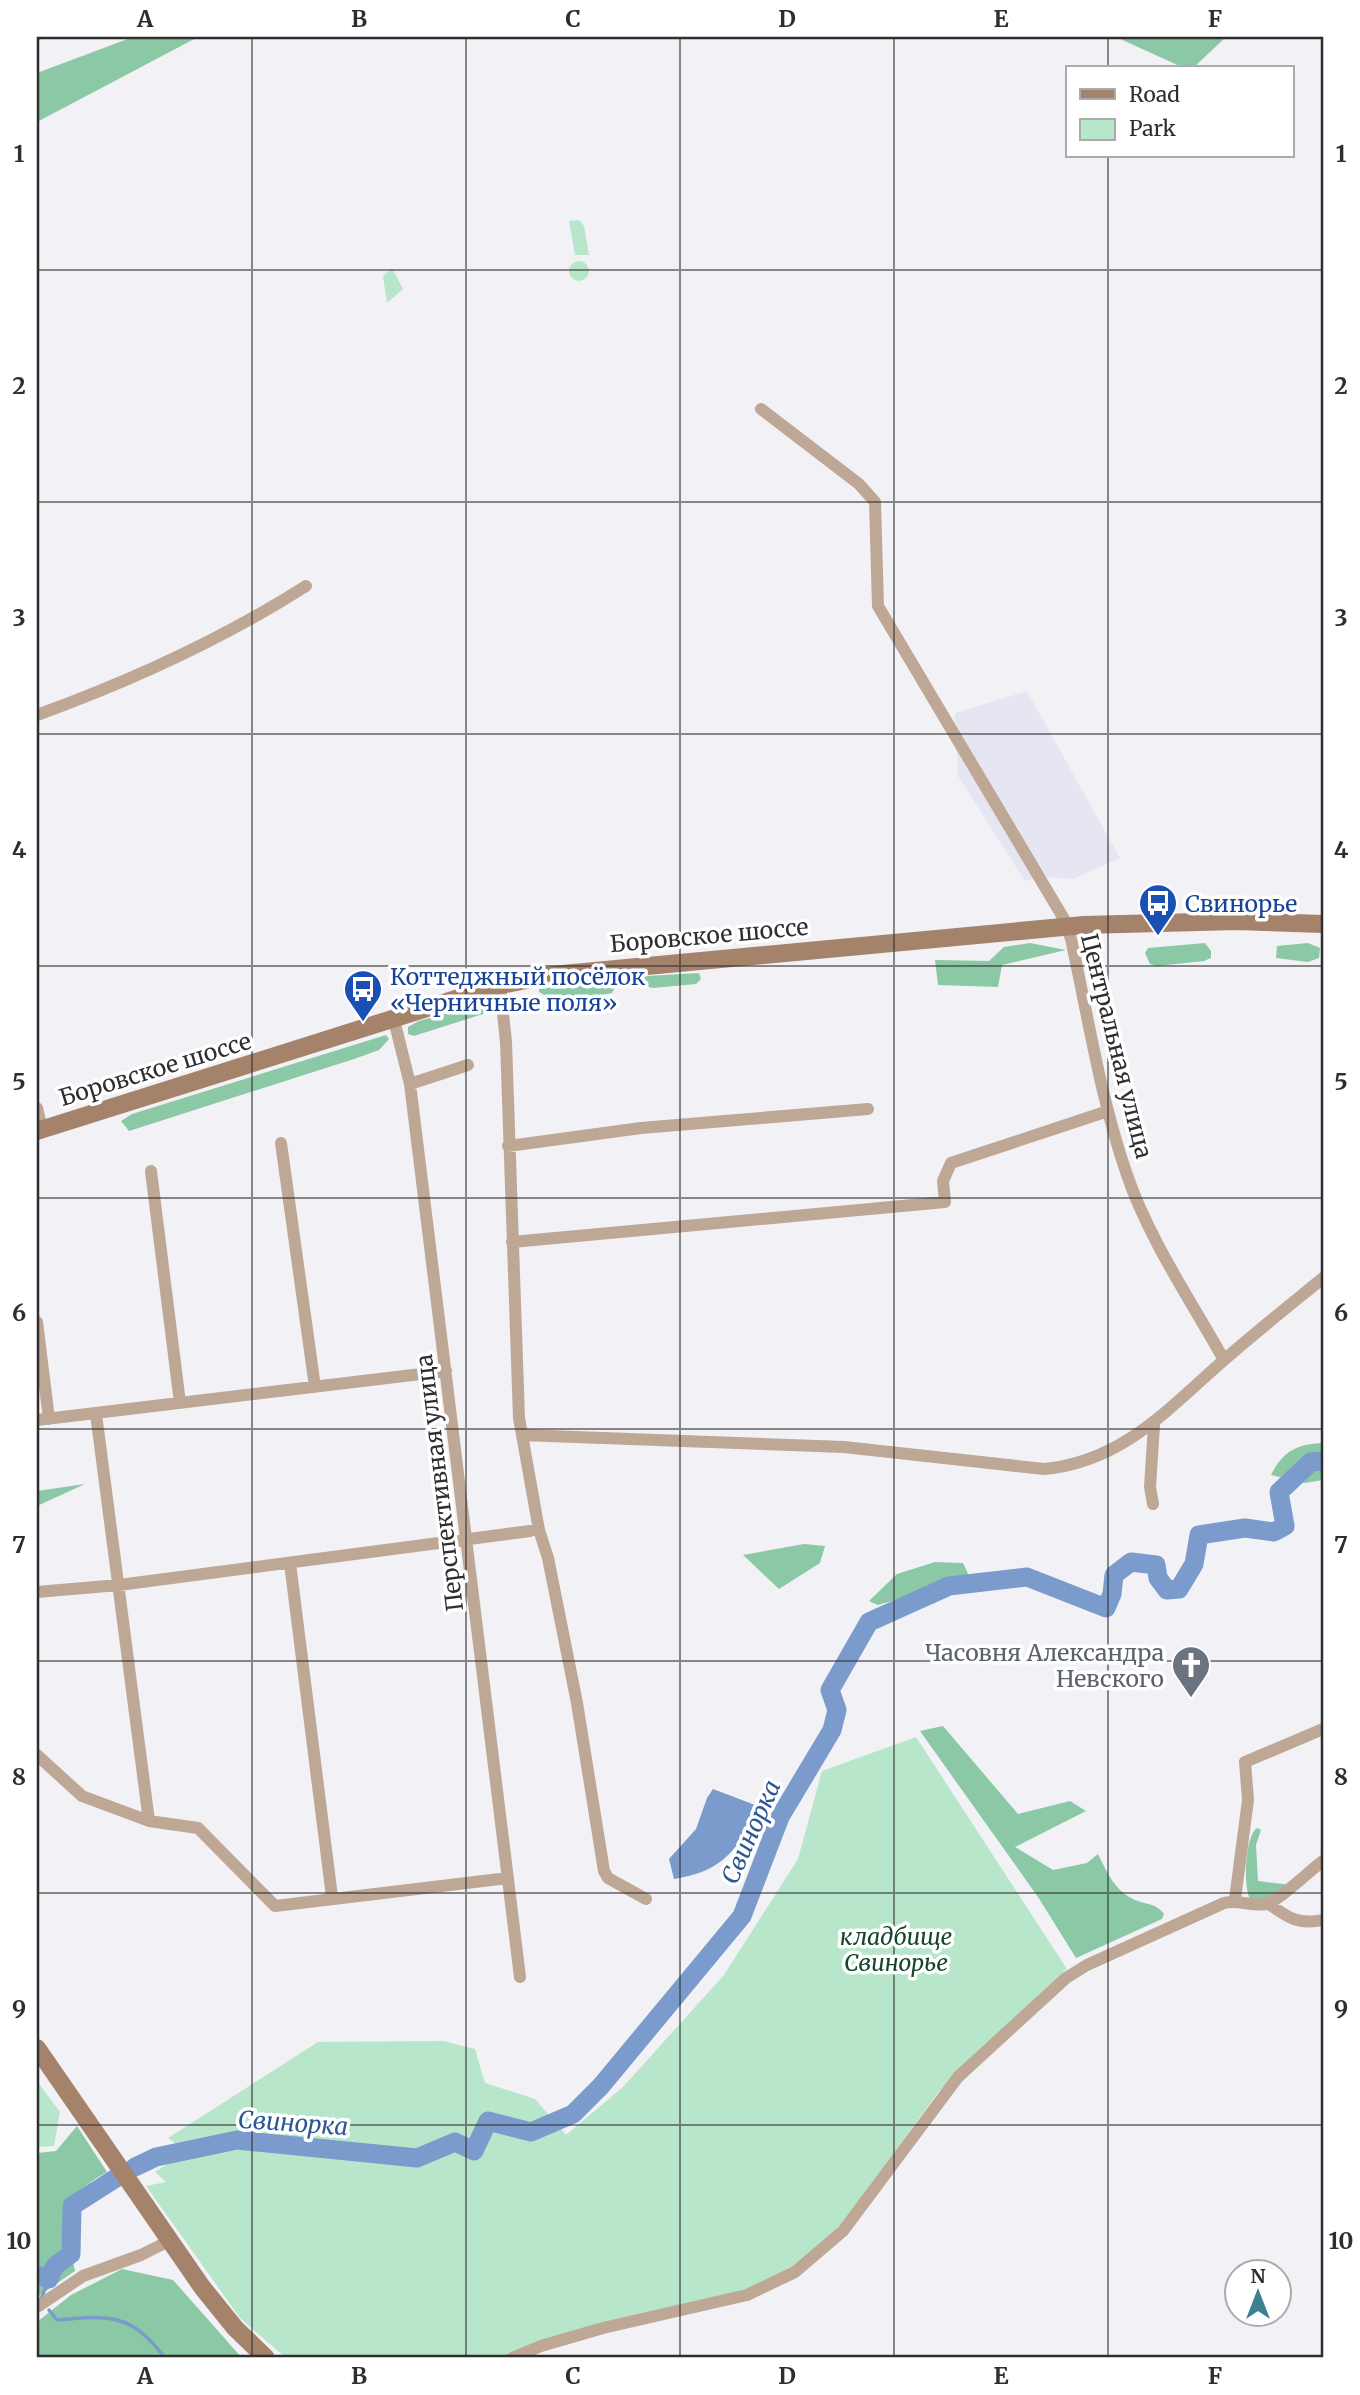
<svg xmlns="http://www.w3.org/2000/svg" width="1360" height="2395" font-family="Merriweather,serif">
  <style>
    .built { fill: #e5e6f2 }
    .green { fill: #b7e6ca }
    .forest { fill: #8bc8a5 }
    .water { fill: #7a9bcb }
    .lines { fill: none; stroke-linecap: round; stroke-linejoin: round }
    .stream { stroke: #7a9bcb; stroke-width: 3.5 }
    .river { stroke: #7a9bcb; stroke-width: 19 }
    .minor { stroke: #bfa796; stroke-width: 12 }
    .secondary { stroke: #a5826a; stroke-width: 18 }
    .rail { stroke: #939397; stroke-width: 3.5; stroke-dasharray: 14 7; stroke-linecap: butt }
    .grid { fill: none; stroke: #2e2e30; stroke-width: 2; stroke-opacity: 0.55 }
    .labels { text-anchor: middle; dominant-baseline: central; stroke-width: 7; stroke-linejoin: round; paint-order: stroke }
    .transit-label { font-size: 23px; fill: #164399; stroke: #fff; text-anchor: start }
    .street-label { font-size: 23px; fill: #2e2e30; stroke: #fff }
    .worship-label { font-size: 23px; fill: #5b616d; stroke: #fff; text-anchor: end }
    .park-label { font-size: 23px; font-style: italic; fill: #15452d; stroke: #fff }
    .water-label { font-size: 24px; font-style: italic; fill: #2e5795; stroke: #fff }
    .neatline { fill: none; stroke: #2e2e30; stroke-width: 2.5 }
    .grid-label { font-size: 23px; text-anchor: middle; font-weight: bold; fill: #2e2e30 }
  </style>
  <rect width="100%" height="100%" fill="#f1f1f6"/>
  <path class="built" d="M1027,691L1120,858L1073,879L1047,877L1025,881L958,776L955,713Z"/>
  <path class="green" d="M579,220L584,226L589,255H575L569,221Z
    M569 271a10 10 0 1 1 20 0a10 10 0 1 1-20 0Z
    M392,268L403,289L387,303L383,276Z
    M916,1737L1067,1969L939,2091L838,2229L792,2267L752,2288L500,2358H286L240,2318L146,2186L166,2182L155,2172L186,2151L168,2138L318,2042L443,2041L475,2049L485,2083L535,2099L566,2135L623,2087L724,1975L798,1859L822,1771Z
    M37,2081L60,2112L54,2146L37,2147Z"/>
  <path class="forest" d="M133,37H198L37,122V73Z
    M1116,37H1226L1193,68H1184Z
    M1030,943L1066,950L1002,965L998,987L938,985L935,960L989,961L1004,947Z
    M1205,943L1211,951V958L1204,961L1157,966L1150,964L1145,953L1148,948Z
    M1308,943L1320,948L1319,958L1308,962L1276,958L1277,946Z
    M699,973L701,979L696,984L653,988L629,982V977Z
    M608,979L617,984L612,993C588,997 562,1007 539,992V989Z
    M490,1001L492,1005L489,1012L414,1036L408,1034V1027L419,1021Z
    M386,1035L389,1039L379,1050L354,1059L129,1131L121,1121L132,1114Z
    M1323,1443V1480L1305,1483L1271,1475C1283,1451 1297,1444 1323,1443Z
    M85,1484L37,1506V1491Z
    M804,1544L825,1546L820,1563L779,1589L743,1555Z
    M935,1562L963,1563L970,1578L878,1605L869,1601L897,1574Z
    M943,1726L1018,1814L1070,1801L1086,1811L1015,1847L1053,1870L1087,1863L1098,1854C1108,1874 1114,1890 1135,1900C1147,1905 1156,1903 1164,1914L1162,1919L1076,1958L1038,1897L920,1731Z
    M1257,1828L1261,1830L1256,1845L1258,1881L1292,1885L1263,1900L1250,1899C1243,1887 1245,1836 1257,1828Z
    M77,2126L107,2172C55,2201 64,2219 75,2271L37,2297V2153L56,2151Z
    M122,2269L173,2280L242,2358H37V2322L71,2295Z"/>
  <path class="water" d="M713,1789L755,1805L756,1814C736,1853 719,1872 674,1879L669,1859L696,1829L707,1798Z"/>
  <g class="lines">
    <path class="stream" d="M41,2299L49,2279
      M49,2310L57,2320C109,2315 131,2313 165,2358"/>
    <path class="river" d="M135,2167L156,2157L237,2140L417,2158L455,2142L474,2151L488,2121L531,2132L573,2114L601,2086L742,1916L780,1817L832,1730L837,1710L830,1690L869,1622L949,1586L1027,1577L1106,1608L1112,1594L1114,1575L1131,1562L1156,1565L1158,1578L1167,1590L1179,1589L1194,1564L1199,1535L1245,1528L1274,1532L1285,1526L1279,1492L1311,1462L1323,1461
      M37,2275L49,2279L55,2266L71,2254L72,2206L116,2178"/>
    <path class="minor" d="M761,409L859,484L875,502L878,606L1064,919L1071,939C1088,1016 1100,1096 1126,1172C1148,1238 1190,1299 1224,1360
      M37,715C131,681 221,640 306,586
      M500,985L506,1042L519,1418L539,1530L548,1558L577,1703L604,1871L608,1878L646,1899
      M394,1020L410,1084L520,1977
      M410,1084L468,1065
      M37,1108L42,1129
      M281,1143L315,1387
      M508,1146L641,1128L868,1109
      M151,1171L180,1403
      M512,1242L945,1202L943,1181L951,1163L1108,1111
      M37,1322L49,1419
      M96,1414L149,1821
      M37,1420L446,1371
      M522,1435L844,1447L1044,1469C1122,1462 1168,1409 1224,1360C1256,1332 1290,1305 1323,1278
      M1153,1504L1150,1487L1154,1425
      M290,1563L332,1897
      M37,1592L119,1585L530,1531
      M37,1755L82,1796L149,1821L198,1828L275,1906L508,1878
      M1235,1899L1248,1800L1245,1762L1323,1729
      M1269,1904C1288,1918 1299,1925 1323,1920
      M37,2307L83,2276L141,2255L169,2241
      M512,2358L541,2346L603,2328L747,2295L795,2272L843,2231L958,2077L1066,1978L1087,1965L1224,1903C1239,1899 1251,1907 1266,1904C1279,1901 1310,1870 1323,1861"/>
    <path class="secondary" d="M37,1131L500,985L552,975L1084,925L1237,921L1323,924
      M37,2048L202,2287L235,2328L266,2358"/>
    <path class="rail" d="M37,39L42,37"/>
  </g>
  <path class="grid" d="M252,37V2358M466,37V2358M680,37V2358M894,37V2358M1108,37V68M1108,156V2358M37,270H1323M37,502H1323M37,734H1323M37,966H1323M37,1198H1323M37,1429H1323M37,1661H1323M37,1893H1323M37,2125H1323"/>
  <defs>
    <symbol id="bus-pin" viewBox="-11 -11 22 30"><path d="M0 17L-7.5 6A9.5 9.5 0 1 1 7.5 6Z" fill="#1a4fb4" stroke="#fff"/><path d="M-5-6H5V4H4V6H2V4H-2V6H-4V4H-5ZM-3.5-4V0h7V-4ZM-3.5 1.2v1.5H-2V1.2ZM2 1.2v1.5H3.5V1.2Z" fill="#fff"/></symbol>
    <symbol id="church-pin" viewBox="-11 -11 22 30"><path d="M0 17L-7.5 6A9.5 9.5 0 1 1 7.5 6Z" fill="#6b7280" stroke="#fff"/><path d="M-1.2-6h2.4v3.5h3.3v2.4h-3.3V6h-2.4V-.1h-3.3v-2.4h3.3Z" fill="#fff"/></symbol>
  </defs>
  <g fill-rule="evenodd">
    <use href="#bus-pin" x="1136" y="881" width="44" height="60"/>
    <use href="#bus-pin" x="341" y="967" width="44" height="60"/>
    <use href="#church-pin" x="1169" y="1643" width="44" height="60"/>
  </g>
  <g class="labels">
    <g class="transit-label">
      <text x="1185" y="903">Свинорье</text>
      <text x="390" y="976">Коттеджный посёлок<tspan x="390" dy="26">«Черничные поля»</tspan></text>
    </g>
    <g class="street-label">
      <text transform="translate(709 935) rotate(-5)">Боровское шоссе</text>
      <text transform="translate(1117 1046) rotate(76)">Центральная улица</text>
      <text transform="translate(155 1069) rotate(-17)">Боровское шоссе</text>
      <text transform="translate(439 1483) rotate(-97)">Перспективная улица</text>
    </g>
    <g class="worship-label">
      <text x="1164" y="1652">Часовня Александра<tspan x="1164" dy="26">Невского</tspan></text>
    </g>
    <g class="park-label">
      <text x="896" y="1936">кладбище<tspan x="896" dy="26">Свинорье</tspan></text>
    </g>
    <g class="water-label">
      <text transform="translate(751 1832) rotate(-66)">Свинорка</text>
      <text transform="translate(293 2123) rotate(4)">Свинорка</text>
    </g>
  </g>
  <rect width="1360" height="2395" fill="none" stroke="#ffffff" stroke-width="77"/>
  <rect x="1066" y="66" width="228" height="91" fill="#ffffff" stroke="#ababac" stroke-width="2"/>
  <rect x="1080" y="89" width="35" height="10" fill="#a5826a" stroke="#ababac" stroke-width="2"/>
  <text x="1129" y="102" font-size="21" fill="#2e2e30">Road</text>
  <rect x="1080" y="119" width="35" height="21" fill="#b7e6ca" stroke="#ababac" stroke-width="2"/>
  <text x="1129" y="136" font-size="21" fill="#2e2e30">Park</text>
  <g transform="translate(1258 2293)"><circle r="33" fill="#ffffff" stroke="#ababac" stroke-width="2"/>
  <path d="M0-5L12 26L0 18L-12 26Z" fill="#3d8190"/>
  <text y="-10" font-size="19" font-weight="bold" text-anchor="middle" fill="#2e2e30">N</text>
  </g>
  <rect x="38" y="38" width="1284" height="2318" class="neatline"/>
  <g class="grid-label">
    <text x="145" y="27">A</text>
    <text x="359" y="27">B</text>
    <text x="573" y="27">C</text>
    <text x="787" y="27">D</text>
    <text x="1001" y="27">E</text>
    <text x="1215" y="27">F</text>
    <text x="19" y="162">1</text>
    <text x="1341" y="162">1</text>
    <text x="19" y="394">2</text>
    <text x="1341" y="394">2</text>
    <text x="19" y="626">3</text>
    <text x="1341" y="626">3</text>
    <text x="19" y="858">4</text>
    <text x="1341" y="858">4</text>
    <text x="19" y="1090">5</text>
    <text x="1341" y="1090">5</text>
    <text x="19" y="1321">6</text>
    <text x="1341" y="1321">6</text>
    <text x="19" y="1553">7</text>
    <text x="1341" y="1553">7</text>
    <text x="19" y="1785">8</text>
    <text x="1341" y="1785">8</text>
    <text x="19" y="2017">9</text>
    <text x="1341" y="2017">9</text>
    <text x="19" y="2249">10</text>
    <text x="1341" y="2249">10</text>
    <text x="145" y="2384">A</text>
    <text x="359" y="2384">B</text>
    <text x="573" y="2384">C</text>
    <text x="787" y="2384">D</text>
    <text x="1001" y="2384">E</text>
    <text x="1215" y="2384">F</text>
  </g>
</svg>
